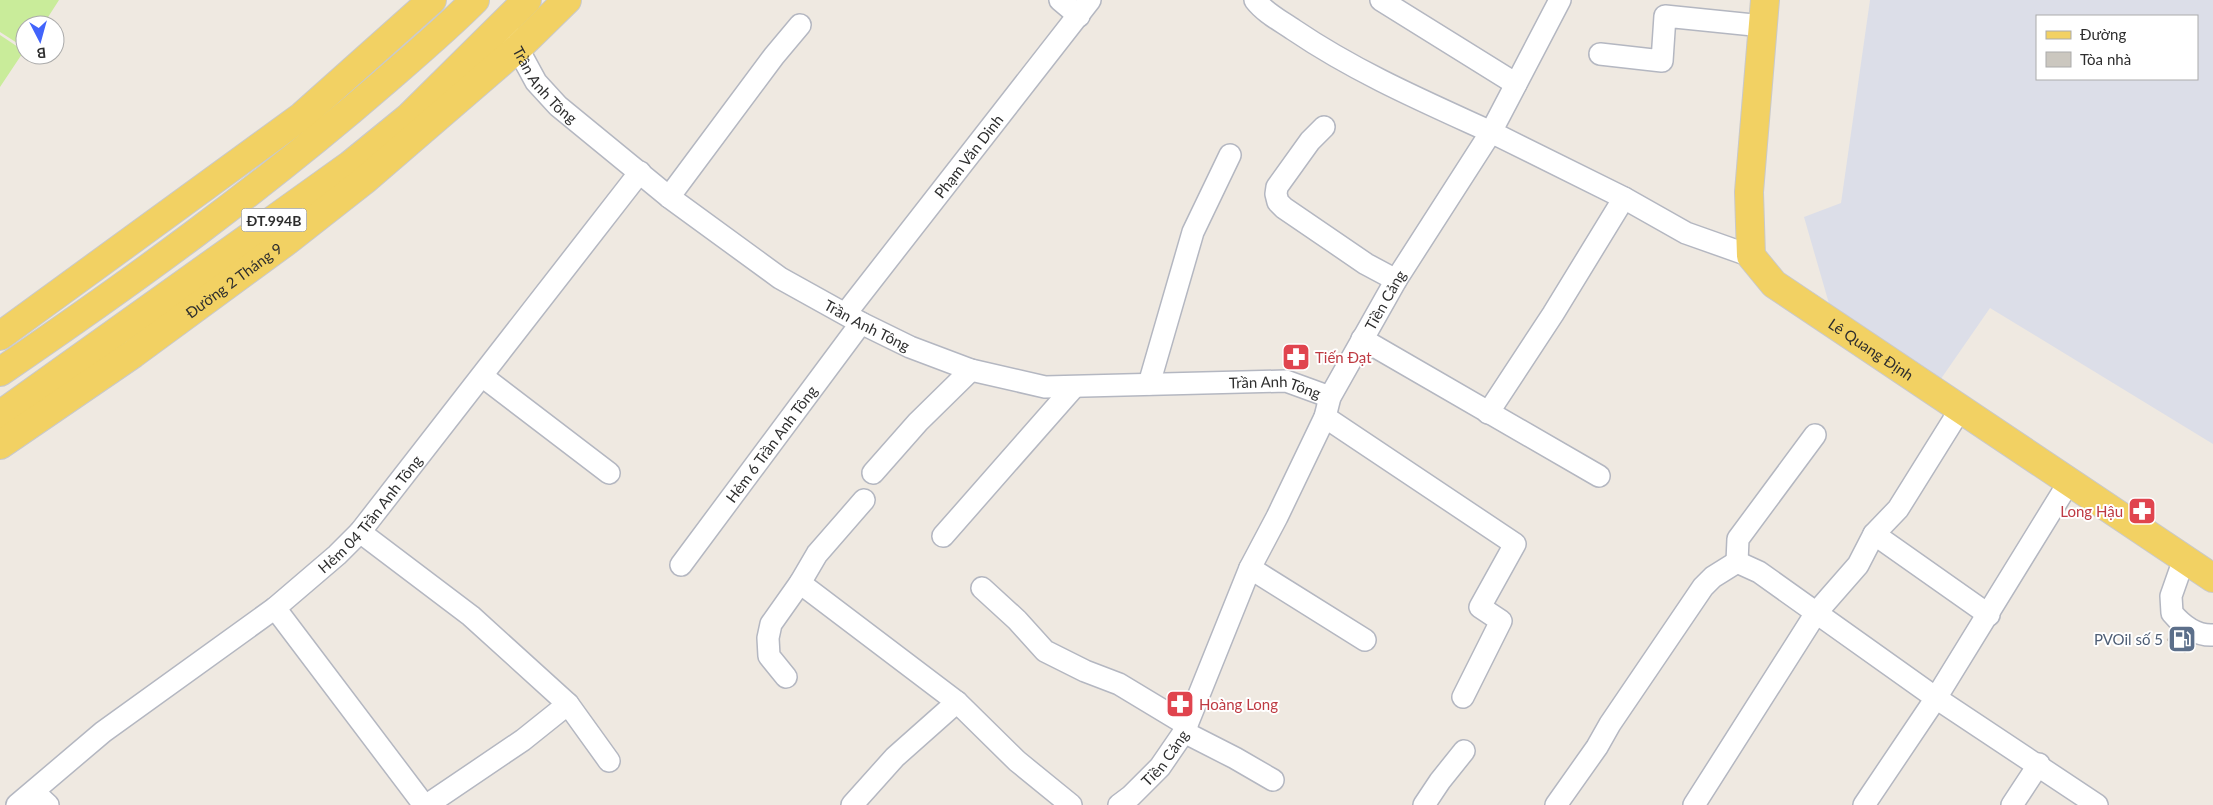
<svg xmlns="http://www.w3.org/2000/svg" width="2213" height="805" font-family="Lato,sans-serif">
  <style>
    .airport { fill: #dcdee8; fill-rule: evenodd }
    .pitch { fill: #c9ec9a }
    .building { fill: #cbc7bf; stroke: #cbc5ba }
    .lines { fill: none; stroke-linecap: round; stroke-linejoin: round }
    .minor-casing { stroke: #b4b7c1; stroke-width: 24 }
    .major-casing { stroke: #c9c9c9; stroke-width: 30 }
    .minor { stroke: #fff; stroke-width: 21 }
    .major { stroke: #f2d163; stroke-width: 28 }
    .labels { text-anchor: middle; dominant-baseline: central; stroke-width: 4; stroke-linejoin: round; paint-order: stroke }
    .shield { fill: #fff; stroke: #6d6d6d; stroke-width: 1 }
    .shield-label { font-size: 14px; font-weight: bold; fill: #2e2e2e }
    .street-label { font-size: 15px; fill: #2e2e2e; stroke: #fff }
    .health-label { font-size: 15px; fill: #be3a42; stroke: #fff; text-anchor: start }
    .service-label { font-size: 15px; fill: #4e5e75; stroke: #fff; text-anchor: end }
  </style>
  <rect width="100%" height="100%" fill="#efe9e1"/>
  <path class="airport" d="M1870,0H2213V444L1990,308L1936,386L1832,314L1804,217L1841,203ZM2037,16H2197V79H2037Z"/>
  <path class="pitch" d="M0,0H59L43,25H25V48L0,32Z
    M0,35L24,51L0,87Z"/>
  <path class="building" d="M2173,632L2191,644L2185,653L2167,640Z"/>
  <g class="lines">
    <defs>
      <g id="minor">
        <path d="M1060,0L1079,16"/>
        <path d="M1255,0C1265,13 1281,21 1294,30C1356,72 1423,101 1491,132L1560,0"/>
        <path d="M1381,0L1516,84"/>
        <path id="s1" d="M511,36L536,82L558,106L669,197L780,278L861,323L910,347L971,370L1045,387L1286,381L1330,397"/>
        <path d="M1600,54L1662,61L1665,16L1763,26"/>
        <path d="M1324,127L1310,141L1277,187L1276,194L1278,202L1284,208L1366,264L1396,280"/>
        <path d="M669,197L774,56L800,25"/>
        <path id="s2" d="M846,313L1090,0"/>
        <path d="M1362,339L1599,476"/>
        <path d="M482,376L609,473"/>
        <path d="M1149,384L1193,232L1230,155"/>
        <path d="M1488,413L1553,314L1624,198"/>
        <path d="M1325,417L1515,544L1480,607L1501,621L1463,697"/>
        <path d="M873,473L918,422L971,370"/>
        <path d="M360,532L471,616L568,704L609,761"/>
        <path d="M1874,534L1989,615"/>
        <path d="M943,536L1074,387"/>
        <path d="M2184,559L2171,596L2172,613C2183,626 2196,636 2213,635"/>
        <path d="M1737,562L1738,539L1815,435"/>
        <path id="s3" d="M681,565L861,323"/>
        <path d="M1250,568L1365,640"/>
        <path d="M800,583L957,702L1017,761L1071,805"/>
        <path d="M982,588L1017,620L1045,651L1085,671L1119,684L1187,725"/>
        <path d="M275,608L424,805"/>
        <path d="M786,677L769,656L768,638L771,624L800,583L817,554L864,500"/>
        <path d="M1184,732L1235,758L1273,780"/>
        <path d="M34,792L48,805"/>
        <path id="s4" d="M17,805L103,732L275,608L337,555L360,532L640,172"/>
        <path d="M427,805L523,740L568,704"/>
        <path d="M852,805L895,757L957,702"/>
        <path id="s5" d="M1119,805L1131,796L1160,767L1184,732L1250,568L1277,517L1325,417L1330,397L1396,280L1491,132L1624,198L1686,233L1751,256"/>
        <path d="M1424,805L1440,781L1464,751"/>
        <path d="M1556,805L1597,747L1610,724L1703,587L1713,577L1737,562L1759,572L1936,698L2097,805"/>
        <path d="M1694,805L1816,613L1858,565L1874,534L1898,509L1961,408"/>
        <path d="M1864,805L1936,698L2069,482"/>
        <path d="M2012,805L2039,764"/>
      </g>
      <g id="major">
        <path id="s6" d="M1765,0L1749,192L1751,256L1774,284L2213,578"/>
        <path d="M0,336L302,116L432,0"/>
        <path d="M0,372C132,282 262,188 383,83C414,56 446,29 475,0"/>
        <path d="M0,415L350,165L409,117L527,0"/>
        <path id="s7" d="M0,445L133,354L287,241L366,179L519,47L567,0"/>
      </g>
    </defs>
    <use href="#minor" class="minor-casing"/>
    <use href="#major" class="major-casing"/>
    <use href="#minor" class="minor"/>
    <use href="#major" class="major"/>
  </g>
  <defs>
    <symbol id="pharmacy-square" viewBox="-11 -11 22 22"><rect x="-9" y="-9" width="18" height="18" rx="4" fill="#e0444e" stroke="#fff"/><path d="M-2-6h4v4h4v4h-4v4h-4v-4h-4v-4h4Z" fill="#fff"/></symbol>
    <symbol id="fuel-square" viewBox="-11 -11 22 22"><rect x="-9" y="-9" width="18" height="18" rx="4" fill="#5c6f8a" stroke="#fff"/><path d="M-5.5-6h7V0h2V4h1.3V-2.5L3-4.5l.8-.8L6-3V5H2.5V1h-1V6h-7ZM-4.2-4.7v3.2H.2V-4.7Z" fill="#fff"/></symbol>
  </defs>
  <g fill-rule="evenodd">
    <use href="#pharmacy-square" x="1280" y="341" width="32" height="32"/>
    <use href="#pharmacy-square" x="2126" y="495" width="32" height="32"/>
    <use href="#fuel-square" x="2166" y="623" width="32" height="32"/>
    <use href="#pharmacy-square" x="1164" y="688" width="32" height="32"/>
  </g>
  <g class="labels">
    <rect class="shield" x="241.5" y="208.5" width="65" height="23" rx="4"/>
    <g class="shield-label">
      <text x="274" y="220">ĐT.994B</text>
    </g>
    <g class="street-label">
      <text stroke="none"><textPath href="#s1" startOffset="60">Trần Anh Tông</textPath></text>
      <text stroke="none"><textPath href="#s2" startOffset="199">Phạm Văn Dinh</textPath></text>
      <text stroke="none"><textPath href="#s7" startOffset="286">Đường 2 Tháng 9</textPath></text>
      <text stroke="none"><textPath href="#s5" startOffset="576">Tiền Cảng</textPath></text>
      <text stroke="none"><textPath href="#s1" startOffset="465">Trần Anh Tông</textPath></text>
      <text stroke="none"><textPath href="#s6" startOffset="410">Lê Quang Định</textPath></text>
      <text stroke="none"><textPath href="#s1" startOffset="885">Trần Anh Tông</textPath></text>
      <text stroke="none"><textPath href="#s3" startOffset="151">Hẻm 6 Trần Anh Tông</textPath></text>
      <text stroke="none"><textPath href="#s4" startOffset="459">Hẻm 04 Trần Anh Tông</textPath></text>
      <text stroke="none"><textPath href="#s5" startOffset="66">Tiền Cảng</textPath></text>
    </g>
    <g class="health-label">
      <text x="1315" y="357">Tiến Đạt</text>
      <text x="2123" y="511" text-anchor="end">Long Hậu</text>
      <text x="1199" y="704">Hoàng Long</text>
    </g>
    <g class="service-label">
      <text x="2163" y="639">PVOil số 5</text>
    </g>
  </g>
  <rect x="2036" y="15" width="162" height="65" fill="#ffffff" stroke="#ababab"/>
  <rect x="2046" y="31" width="25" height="8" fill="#f2d163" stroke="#ababab"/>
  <text x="2080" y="40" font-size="15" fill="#2e2e2e">Đường</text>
  <rect x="2046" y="52" width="25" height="15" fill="#cbc7bf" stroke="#ababab"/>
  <text x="2080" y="65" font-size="15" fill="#2e2e2e">Tòa nhà</text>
  <g transform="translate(40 40) rotate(174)"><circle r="24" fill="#ffffff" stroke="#ababab"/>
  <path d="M0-4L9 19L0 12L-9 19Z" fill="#4264fb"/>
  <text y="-8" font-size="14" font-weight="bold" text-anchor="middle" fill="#2e2e2e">B</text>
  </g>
</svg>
